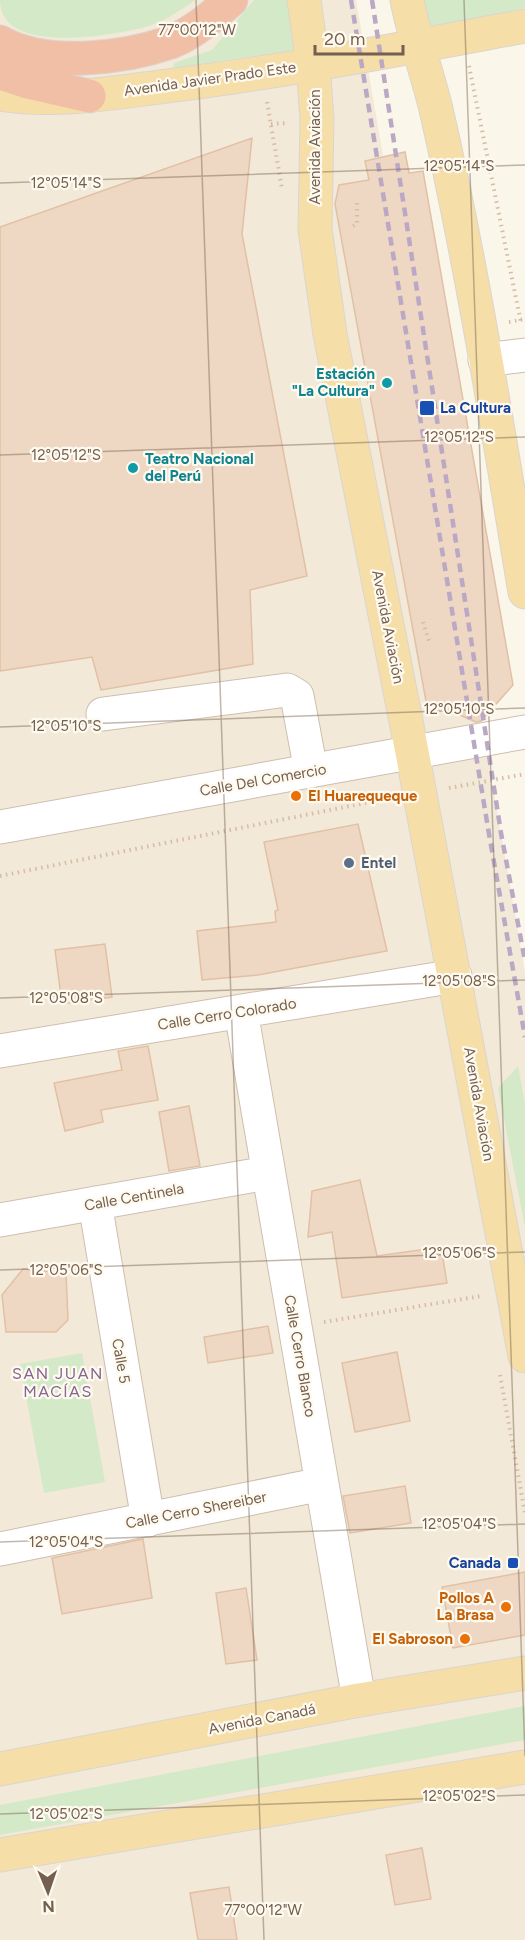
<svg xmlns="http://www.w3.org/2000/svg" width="525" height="1940" font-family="Figtree,sans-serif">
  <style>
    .residential { fill: #f3e9d8 }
    .green { fill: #d3e9c8 }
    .building { fill: #efd8c3; stroke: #e1c0a4; stroke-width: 1.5 }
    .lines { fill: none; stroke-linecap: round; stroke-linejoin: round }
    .minor-casing { stroke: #cdbfb0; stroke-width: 35 }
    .major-casing { stroke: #dbd5d1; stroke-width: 35 }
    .highway-casing { stroke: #dbd5d1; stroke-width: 35 }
    .path { stroke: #d5bca5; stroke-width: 4; stroke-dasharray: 1.5 4.5; stroke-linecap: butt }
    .minor { stroke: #fff; stroke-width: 33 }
    .major { stroke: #f5dea7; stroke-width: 33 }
    .highway { stroke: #f1bfa5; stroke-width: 33 }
    .rail { stroke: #baa8c5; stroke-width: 4.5; stroke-dasharray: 9 6; stroke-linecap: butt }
    .ticks { fill: none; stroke: #755f4e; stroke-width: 1.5; stroke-opacity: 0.45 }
    .culture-dot { fill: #0f9aa8; stroke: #fefaf0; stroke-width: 2 }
    .transit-dot { fill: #1a4fb4; stroke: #fefaf0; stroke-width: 2 }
    .food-dot { fill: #e8710a; stroke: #fefaf0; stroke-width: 2 }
    .service-dot { fill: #5c6f8a; stroke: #fefaf0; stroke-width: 2 }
    .labels { text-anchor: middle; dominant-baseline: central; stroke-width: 4.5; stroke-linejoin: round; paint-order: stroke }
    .street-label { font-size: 15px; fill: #755f4e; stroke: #fefaf0 }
    .culture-label { font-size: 15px; font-weight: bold; fill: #0d838f; stroke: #fefaf0; text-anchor: end }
    .transit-label { font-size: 15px; font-weight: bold; fill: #164399; stroke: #fefaf0; text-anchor: start }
    .food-label { font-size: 15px; font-weight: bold; fill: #c56008; stroke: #fefaf0; text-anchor: end }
    .service-label { font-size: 15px; font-weight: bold; fill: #4e5e75; stroke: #fefaf0; text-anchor: start }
    .neighbourhood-label { font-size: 16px; letter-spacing: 1.5px; fill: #866690; stroke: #fefaf0 }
    .ticks-label { font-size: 15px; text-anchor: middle; fill: #755f4e; stroke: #fefaf0; stroke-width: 4.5; stroke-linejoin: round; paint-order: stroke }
  </style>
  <rect width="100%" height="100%" fill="#fbf6ea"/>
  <path class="residential" d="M0,0H356L525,972V1940H0Z"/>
  <path class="green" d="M0,0H195C178,12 162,23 142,28C107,36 0,55 0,0Z
    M254,0H287L294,50L173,68L174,63L212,50Z
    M421,0H525V8L428,29Z
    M518,1066L525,1104V1227L498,1088Z
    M82,1353L105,1482L44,1493L20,1364Z
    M525,1706V1740L0,1835V1805Z"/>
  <path class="building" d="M252,138L242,234L307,576L250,590L253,664L101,690L92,657L0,671V227Z
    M405,152L409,173L423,171L513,685L481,721L476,722L426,701L335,204L339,185L369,180L365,161Z
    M358,824L387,951L258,975L202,980L197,931L276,922L275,911L278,910L264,842Z
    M105,944L112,997L62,1004L55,950Z
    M148,1046L158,1100L101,1110L103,1122L65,1131L54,1083L122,1070L118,1051Z
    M189,1106L200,1166L169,1171L159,1112Z
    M360,1180L377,1256L441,1247L447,1283L342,1298L332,1232L308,1237L312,1191Z
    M23,1269L66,1273L68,1320L56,1332H6L2,1295Z
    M268,1326L273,1353L208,1363L204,1337Z
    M397,1352L410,1421L355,1432L342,1363Z
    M405,1486L411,1523L350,1533L343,1496Z
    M143,1539L152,1598L62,1614L52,1558Z
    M525,1572V1635L453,1648L442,1587Z
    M246,1588L257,1660L226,1664L216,1593Z
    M422,1848L431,1899L395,1905L386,1855Z
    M229,1887L237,1940H198L190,1893Z"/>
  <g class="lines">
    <defs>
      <path id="minor" d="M485,360L525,355
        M103,714L287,690L297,696L311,771
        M0,827L525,732
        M241,1011L359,1700
        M0,1051L455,976
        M95,1203L148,1520
        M0,1220L268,1173
        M0,1549L322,1484"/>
      <path id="major" d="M304,0L313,65L317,119L315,229L330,334L412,752L525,1356
        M407,0C414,36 426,70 435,105C472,264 498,431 525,592
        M0,94C55,103 112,93 167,86C287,71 406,48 525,26
        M0,1769L359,1700L525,1673
        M0,1855L525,1767"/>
      <path id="highway" d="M0,42C46,68 122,59 171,42C193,33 213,16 231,0
        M0,73L28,82L89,96"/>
    </defs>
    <use href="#minor" class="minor-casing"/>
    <use href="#major" class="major-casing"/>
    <use href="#highway" class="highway-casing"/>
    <path class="path" d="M469,66L521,323
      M267,102L282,189
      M271,124L288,123
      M353,226L357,224V200
      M509,322L525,319
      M423,622L429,641H433
      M449,788L525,774
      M0,876L390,798
      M324,1322L481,1296
      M500,1375L525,1513"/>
    <use href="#minor" class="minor"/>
    <use href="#major" class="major"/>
    <use href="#highway" class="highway"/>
    <path class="rail" d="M351,0L489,834L525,1037
      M372,0L501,833L525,961"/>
  </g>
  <path class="ticks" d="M196,0L264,1940M464,0L525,1756M0,183L525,165M0,455L525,437M0,727L525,708M0,998L525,980M0,1270L525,1252M0,1542L525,1524M0,1814L525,1795"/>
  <g class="culture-dot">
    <circle cx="387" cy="383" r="6"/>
    <circle cx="133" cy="468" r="6"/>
  </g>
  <g class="transit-dot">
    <rect x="419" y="400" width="16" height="16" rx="3"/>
    <rect x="507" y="1557" width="12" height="12" rx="3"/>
  </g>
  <g class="food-dot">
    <circle cx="296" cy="796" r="6"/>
    <circle cx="506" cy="1607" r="6"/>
    <circle cx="465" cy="1639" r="6"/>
  </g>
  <circle class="service-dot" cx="349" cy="863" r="6"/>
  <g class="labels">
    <g class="street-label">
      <text transform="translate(210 79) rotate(-8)">Avenida Javier Prado Este</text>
      <text transform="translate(315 147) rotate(-90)">Avenida Aviación</text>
      <text transform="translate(388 627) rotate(79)">Avenida Aviación</text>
      <text transform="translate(263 780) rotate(-10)">Calle Del Comercio</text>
      <text transform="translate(227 1014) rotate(-9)">Calle Cerro Colorado</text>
      <text transform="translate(479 1104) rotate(80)">Avenida Aviación</text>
      <text transform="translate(134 1197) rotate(-10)">Calle Centinela</text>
      <text transform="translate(300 1356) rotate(80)">Calle Cerro Blanco</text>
      <text transform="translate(121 1361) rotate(80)">Calle 5</text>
      <text transform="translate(196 1510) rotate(-11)">Calle Cerro Shereiber</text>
      <text transform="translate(262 1719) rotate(-11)">Avenida Canadá</text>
    </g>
    <g class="culture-label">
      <text x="375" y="374">Estación<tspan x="375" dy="17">"La Cultura"</tspan></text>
      <text x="145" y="459" text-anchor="start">Teatro Nacional<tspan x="145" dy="17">del Perú</tspan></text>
    </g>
    <g class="transit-label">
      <text x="440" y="408">La Cultura</text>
      <text x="501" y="1563" text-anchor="end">Canada</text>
    </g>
    <g class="food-label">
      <text x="308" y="796" text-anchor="start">El Huarequeque</text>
      <text x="494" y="1598">Pollos A<tspan x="494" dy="17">La Brasa</tspan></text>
      <text x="453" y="1639">El Sabroson</text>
    </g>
    <g class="service-label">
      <text x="361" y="863">Entel</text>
    </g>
    <g class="neighbourhood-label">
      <text x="58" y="1373">SAN JUAN<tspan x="58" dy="18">MACÍAS</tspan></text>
    </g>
  </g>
  <g class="ticks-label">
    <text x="197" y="35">77°00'12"W</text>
    <text x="459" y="171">12°05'14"S</text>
    <text x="66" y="188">12°05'14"S</text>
    <text x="459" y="442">12°05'12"S</text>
    <text x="66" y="460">12°05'12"S</text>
    <text x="459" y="714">12°05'10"S</text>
    <text x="66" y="731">12°05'10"S</text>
    <text x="459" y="986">12°05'08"S</text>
    <text x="66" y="1003">12°05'08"S</text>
    <text x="459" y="1258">12°05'06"S</text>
    <text x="66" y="1275">12°05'06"S</text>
    <text x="459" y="1529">12°05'04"S</text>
    <text x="66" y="1547">12°05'04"S</text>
    <text x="459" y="1801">12°05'02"S</text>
    <text x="66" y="1819">12°05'02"S</text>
    <text x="263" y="1915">77°00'12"W</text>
  </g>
  <g transform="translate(48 1892) rotate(178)" stroke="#fefaf0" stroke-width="4.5" paint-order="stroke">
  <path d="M0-4.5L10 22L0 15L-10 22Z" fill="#755f4e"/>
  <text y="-9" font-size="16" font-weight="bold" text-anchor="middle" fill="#755f4e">N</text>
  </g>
  <path d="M315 45v9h88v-9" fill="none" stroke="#755f4e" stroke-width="3"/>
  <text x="324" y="45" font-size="18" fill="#755f4e" stroke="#fefaf0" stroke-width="4.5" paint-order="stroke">20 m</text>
</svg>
